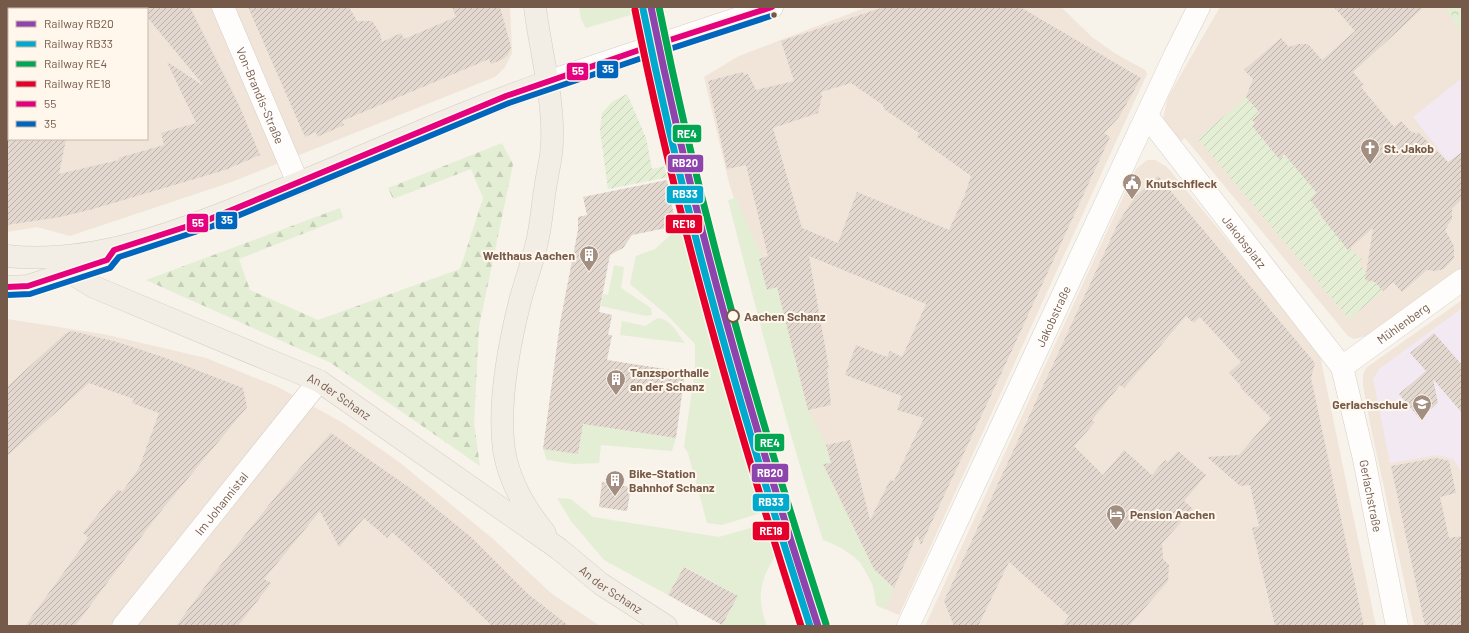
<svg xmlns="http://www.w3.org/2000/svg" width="1469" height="633" font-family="Barlow,sans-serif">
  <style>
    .residential { fill: #f0e5d8; fill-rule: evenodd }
    .education { fill: #f3e9f2 }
    .grass { fill: #e3eed5 }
    .forest { fill: url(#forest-firs) }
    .park { fill: url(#park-crowns) }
    .garden { fill: url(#garden-furrows) }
    .building { fill: url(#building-hatch); fill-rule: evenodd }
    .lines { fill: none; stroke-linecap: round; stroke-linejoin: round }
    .minor-casing { stroke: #d6cfc9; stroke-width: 23 }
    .tertiary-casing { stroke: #d6cfc9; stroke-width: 23 }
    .primary-casing { stroke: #d5ccc6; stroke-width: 23 }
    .minor { stroke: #fefdfc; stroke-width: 22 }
    .tertiary { stroke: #fefdfc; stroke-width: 22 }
    .primary { stroke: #f2ede5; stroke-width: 22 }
    .bus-1-casing { stroke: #fff7ec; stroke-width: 9 }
    .bus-2-casing { stroke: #fff7ec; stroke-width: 9 }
    .bus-1 { stroke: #e5007d; stroke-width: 6 }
    .bus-2 { stroke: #0065bd; stroke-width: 6 }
    .rail-1-casing { stroke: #fff7ec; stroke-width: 10 }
    .rail-2-casing { stroke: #fff7ec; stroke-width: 10 }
    .rail-3-casing { stroke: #fff7ec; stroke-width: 10 }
    .rail-4-casing { stroke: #fff7ec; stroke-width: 10 }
    .rail-1 { stroke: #8e44ad; stroke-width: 7 }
    .rail-2 { stroke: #00a9ce; stroke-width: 7 }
    .rail-3 { stroke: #00a651; stroke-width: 7 }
    .rail-4 { stroke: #e4002b; stroke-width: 7 }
    .bus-dot { fill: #755a4a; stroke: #fff7ec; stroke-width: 1.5 }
    .stop-dot { fill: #fff7ec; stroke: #755a4a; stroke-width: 2 }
    .labels { text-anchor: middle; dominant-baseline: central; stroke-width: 4; stroke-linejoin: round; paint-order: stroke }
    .street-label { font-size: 12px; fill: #755a4a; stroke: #fff7ec }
    .poi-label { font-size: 12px; font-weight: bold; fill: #755a4a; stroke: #fff7ec; text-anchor: start }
    .stop-label { font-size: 12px; font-weight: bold; fill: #755a4a; stroke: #fff7ec; text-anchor: start }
    .line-badge { stroke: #fff7ec; stroke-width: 1.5 }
    .badge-label { font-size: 11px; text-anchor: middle; font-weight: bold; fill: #fff }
  </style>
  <defs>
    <pattern id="forest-firs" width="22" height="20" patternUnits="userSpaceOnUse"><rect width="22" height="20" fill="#e3eed5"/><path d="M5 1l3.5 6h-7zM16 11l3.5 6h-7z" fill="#c6ceb8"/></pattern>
    <pattern id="park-crowns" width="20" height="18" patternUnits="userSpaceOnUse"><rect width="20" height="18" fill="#e3eed5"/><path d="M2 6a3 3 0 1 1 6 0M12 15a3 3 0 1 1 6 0" fill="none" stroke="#c6ceb8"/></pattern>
    <pattern id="garden-furrows" width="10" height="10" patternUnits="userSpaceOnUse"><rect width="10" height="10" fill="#e3eed5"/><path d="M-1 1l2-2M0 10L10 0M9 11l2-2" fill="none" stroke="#c6ceb8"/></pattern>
    <pattern id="building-hatch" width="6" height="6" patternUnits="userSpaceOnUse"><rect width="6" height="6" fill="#e2d8cf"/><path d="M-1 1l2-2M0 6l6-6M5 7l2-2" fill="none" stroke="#bcb2aa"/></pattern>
  </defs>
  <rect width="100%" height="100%" fill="#f7f2ea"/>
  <path class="residential" d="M7,7H510L512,53L505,67L495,77L229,183L70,236L37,227L7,232ZM9,9H147V139H9Z
    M867,7H1061L1093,38L1116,54L1145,70L1147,74L899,615L876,605L874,587L859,560L851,553L823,473L729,183L704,77L739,56Z
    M1220,7H1462V270L1370,335L1354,339L1348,336L1185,138L1179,143L1163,119L1168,97Z
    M1147,160H1155L1167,167L1319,351L1376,626H925L1136,169Z
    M1462,300V626H1414L1371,428L1363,385V375L1366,368L1373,363Z
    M7,319L103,334L206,358L278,387L343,423L399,462L492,538L552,594L600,626H7Z"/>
  <path class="education" d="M1462,78V180L1413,117Z
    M1462,308V473L1453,459L1437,455L1390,463L1373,379L1379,369Z"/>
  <path class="grass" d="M579,7H630L634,14L586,28L581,19Z
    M736,198L762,258L767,290L777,287L808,410L826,445L831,463L824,464L826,472L874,569L894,588L885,609L876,605C874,569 855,552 823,540C787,428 757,314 728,200Z
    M681,229L708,335L761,513L722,525L707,523L688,453L684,447L695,368V344L666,314L630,284L636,256L655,249L676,230Z
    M614,265L624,267L621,288L651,308L652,315L646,316L601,306L603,294L608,295Z
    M658,318C672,320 677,333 685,343L620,335L622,321L645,326Z
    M583,424L676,438L672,451L601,445L599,463L573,464L547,460L543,449L578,454Z
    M557,498L571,499L593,517L719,537L764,524L775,556C760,580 756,599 767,626L722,625L738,596L685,567L668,595L604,560L571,521Z"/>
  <path class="forest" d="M502,143L513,164L479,327L474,423L480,466L331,363L146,280L340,208L343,218L239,259L250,290L318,320L460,269L483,198L471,169L393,199L388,188Z"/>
  <path class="park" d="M1444,7H1462V33Z"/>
  <path class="garden" d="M627,94L646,138L652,169L666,166L669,177L608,189L600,130L602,113L613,101Z
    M1246,97L1263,116L1252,120L1254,123L1282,156L1285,159L1288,157L1295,165L1293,166L1296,168L1297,167L1307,179L1306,180L1319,192L1310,200L1322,216L1319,218L1322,222L1325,219L1347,244L1345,246L1347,250L1350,248L1362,259L1358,262L1366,272V277L1369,281L1375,282L1383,291L1349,319L1198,139Z"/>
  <path class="building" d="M138,7H190L239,105L260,155L225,170L93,209L60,217L7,225V139H66L59,174L119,160L118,158L164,145L161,133L196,123L167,62L204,86L147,17V9H140Z
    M248,7H349L357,21H372L380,33L382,42L401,33L404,39L456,17L452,7H500L511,47L508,55L501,60L491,64L489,59L342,121L344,125L317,137L316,132L305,137Z
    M884,7H1020L1141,78L1119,117L1104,133L1110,137L1000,376L921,545L917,535L894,588L874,569L823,464L831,463L826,445L850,440L870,520L890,480L894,481L924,418L897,410L902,396L845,375L856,345L887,357L890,351L902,357L926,304L809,256L829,369L827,368L831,405L808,410L777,287L767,290L759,259L768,256L746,165L727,169L708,81L743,72L744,75L748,74L756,90L794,81L781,41ZM851,83L883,105L884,109L919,133L917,137L971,176L964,197L949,230L857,192L838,243L802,228L773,128L818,113L822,96L821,92Z
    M1334,7H1424L1353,72L1364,85L1361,87L1394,127L1401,121L1412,133L1413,131L1416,134L1418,132L1448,162L1462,152V199L1452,209V219L1445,230L1454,246V258L1444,269L1435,271L1427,270L1402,292L1393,282L1383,291L1375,282L1365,280L1373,228L1348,250L1321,216L1320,212L1310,200L1317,193L1284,154L1280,160L1252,126L1255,123L1252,120L1260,113L1246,97L1253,79L1244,70L1281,38L1289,47L1299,44H1308L1322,60L1355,31Z
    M1158,176L1315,363L1311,378L1364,626H1275L1252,528L1259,526L1250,485L1240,486L1207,457L1239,455L1271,418L1240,387L1241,386L1229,373L1241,362L1200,317L1194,323L1186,316L1124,388L1120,385L1092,420L1095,422L1074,446L1103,475L1124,450L1152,475L1165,460L1168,462L1178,451L1206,475L1184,501L1193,509L1162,543L1163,559L1169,565L1168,581L1129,626H1062L1069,616L1009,562L978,626H954L944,601L1119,221L1135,197Z
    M667,180L676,226L632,235L623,248L610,255L599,312L612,315L608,335H612L607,360L685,372L676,438L583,424L578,454L543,449L560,323L578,230V217L587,215L583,197Z
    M72,331L117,342L163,357L243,388L247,407L156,517L75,626H25L82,547L88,537L83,533L118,489L122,492L139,468L159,413L132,403L134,399L89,383L7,456V387L66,333Z
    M1434,333L1462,365V413L1433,379L1438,403L1420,419L1399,394L1426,371L1410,353Z
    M331,433L417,493L472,538L528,594L569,626H492L431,567L392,532L387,538L364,518L339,547L320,511L264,579L271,583L238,626H176L220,566L285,485Z
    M1436,458L1449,461L1456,493L1440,497L1449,538L1462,536V626H1425L1391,466Z
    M602,482L631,487L627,511L599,507Z
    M684,567L738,596L722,625L668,595Z"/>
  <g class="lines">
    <defs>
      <g id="minor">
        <path id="s1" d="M223,7L298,183"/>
        <path id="s2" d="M1147,116L1342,367L1364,459L1397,626"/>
        <path id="s3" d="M1342,367L1462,280"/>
        <path id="s4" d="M123,626L319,381"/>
      </g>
      <g id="tertiary">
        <path d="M547,82L772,7"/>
        <path id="s5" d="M908,626L1174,57L1199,7"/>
      </g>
      <g id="primary">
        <path d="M535,7C540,50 554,98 552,142C552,157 547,174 545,189C542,208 541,228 536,246C532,264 525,282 520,301C509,345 498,405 504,450C509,481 526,510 545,533"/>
        <path d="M7,256C98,266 186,228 269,195C362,158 452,115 547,82"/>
        <path id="s6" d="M69,272L94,287L319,381L559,549L601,584L666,626"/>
        <path d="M7,287L28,286L83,268"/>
      </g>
    </defs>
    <use href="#minor" class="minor-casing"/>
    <use href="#tertiary" class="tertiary-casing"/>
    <use href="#primary" class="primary-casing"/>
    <use href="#minor" class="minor"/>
    <use href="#tertiary" class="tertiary"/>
    <use href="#primary" class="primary"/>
    <defs>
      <path id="bus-1" d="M7,287L28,286L107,260L114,250L210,219L506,96L645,48L772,7"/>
      <path id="bus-2" d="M7,295L30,294L110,268L119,257L213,226L509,103L648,56L774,15"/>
    </defs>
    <use href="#bus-1" class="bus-1-casing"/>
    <use href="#bus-2" class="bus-2-casing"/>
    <use href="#bus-1" class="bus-1"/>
    <use href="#bus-2" class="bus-2"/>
    <defs>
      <path id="rail-1" d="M651,7C693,218 752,421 818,626"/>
      <path id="rail-2" d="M643,9C685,219 744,422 810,626"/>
      <path id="rail-3" d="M659,7C701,217 760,420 826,624"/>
      <path id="rail-4" d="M635,10C677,219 736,423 801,626"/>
    </defs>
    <use href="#rail-1" class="rail-1-casing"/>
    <use href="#rail-2" class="rail-2-casing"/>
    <use href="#rail-3" class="rail-3-casing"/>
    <use href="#rail-4" class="rail-4-casing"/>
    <use href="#rail-1" class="rail-1"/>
    <use href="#rail-2" class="rail-2"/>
    <use href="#rail-3" class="rail-3"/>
    <use href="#rail-4" class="rail-4"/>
  </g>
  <defs>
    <symbol id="church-pin" viewBox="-11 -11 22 30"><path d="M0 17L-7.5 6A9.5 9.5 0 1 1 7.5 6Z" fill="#a28f82" stroke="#fff7ec"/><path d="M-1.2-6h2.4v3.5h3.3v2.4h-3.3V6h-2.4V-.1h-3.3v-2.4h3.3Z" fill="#fff"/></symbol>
    <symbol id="civic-pin" viewBox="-11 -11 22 30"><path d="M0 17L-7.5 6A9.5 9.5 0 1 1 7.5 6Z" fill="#a28f82" stroke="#fff7ec"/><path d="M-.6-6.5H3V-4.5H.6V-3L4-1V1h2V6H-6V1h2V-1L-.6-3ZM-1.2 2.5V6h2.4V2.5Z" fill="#fff"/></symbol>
    <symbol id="building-pin" viewBox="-11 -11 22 30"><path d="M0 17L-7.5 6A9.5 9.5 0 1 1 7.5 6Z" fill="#a28f82" stroke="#fff7ec"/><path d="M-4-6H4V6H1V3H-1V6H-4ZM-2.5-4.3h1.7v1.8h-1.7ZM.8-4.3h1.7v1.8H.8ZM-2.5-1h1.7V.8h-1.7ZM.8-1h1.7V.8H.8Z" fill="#fff"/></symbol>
    <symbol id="school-pin" viewBox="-11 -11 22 30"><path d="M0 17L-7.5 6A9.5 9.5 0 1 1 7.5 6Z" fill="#a28f82" stroke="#fff7ec"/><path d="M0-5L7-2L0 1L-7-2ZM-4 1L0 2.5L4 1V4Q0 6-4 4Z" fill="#fff"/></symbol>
    <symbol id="hotel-pin" viewBox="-11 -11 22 30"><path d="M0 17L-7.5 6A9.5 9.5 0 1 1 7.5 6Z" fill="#a28f82" stroke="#fff7ec"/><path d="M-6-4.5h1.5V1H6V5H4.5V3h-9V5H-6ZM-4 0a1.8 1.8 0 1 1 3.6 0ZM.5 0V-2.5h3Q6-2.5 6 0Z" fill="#fff"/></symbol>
  </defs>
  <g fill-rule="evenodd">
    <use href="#church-pin" x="1359" y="137" width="22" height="30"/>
    <use href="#civic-pin" x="1121" y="172" width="22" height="30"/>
    <use href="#building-pin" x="578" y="244" width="22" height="30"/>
    <use href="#building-pin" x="605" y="368" width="22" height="30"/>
    <use href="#school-pin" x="1411" y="393" width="22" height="30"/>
    <use href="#building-pin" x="604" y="469" width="22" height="30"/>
    <use href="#hotel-pin" x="1105" y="503" width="22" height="30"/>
  </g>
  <circle class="bus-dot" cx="774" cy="15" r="3.5"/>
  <circle class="stop-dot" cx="733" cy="316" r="6"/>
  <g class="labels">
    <g class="street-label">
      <text stroke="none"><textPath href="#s1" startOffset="96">Von-Brandis-Straße</textPath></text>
      <text stroke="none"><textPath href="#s2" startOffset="159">Jakobsplatz</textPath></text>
      <text stroke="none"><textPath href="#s5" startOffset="342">Jakobstraße</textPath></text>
      <text stroke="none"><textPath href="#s3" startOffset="75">Mühlenberg</textPath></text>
      <text stroke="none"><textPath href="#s6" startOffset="298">An der Schanz</textPath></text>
      <text stroke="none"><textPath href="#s2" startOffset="450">Gerlachstraße</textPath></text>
      <text stroke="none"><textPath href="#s4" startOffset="157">Im Johannistal</textPath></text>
      <text stroke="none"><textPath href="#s6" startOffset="632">An der Schanz</textPath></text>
    </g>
    <g class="poi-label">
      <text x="1384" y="148">St. Jakob</text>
      <text x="1146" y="183">Knutschfleck</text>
      <text x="575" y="255" text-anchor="end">Welthaus Aachen</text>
      <text x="630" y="372">Tanzsporthalle<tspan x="630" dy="14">an der Schanz</tspan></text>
      <text x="1408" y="404" text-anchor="end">Gerlachschule</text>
      <text x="629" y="473">Bike-Station<tspan x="629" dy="14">Bahnhof Schanz</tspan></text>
      <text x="1130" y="514">Pension Aachen</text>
    </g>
    <g class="stop-label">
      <text x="744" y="316">Aachen Schanz</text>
    </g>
  </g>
  <g class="line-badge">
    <rect x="596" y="60" width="23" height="19" rx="4" fill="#0065bd"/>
    <rect x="566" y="62" width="23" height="19" rx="4" fill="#e5007d"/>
    <rect x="672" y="124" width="30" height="19" rx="4" fill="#00a651"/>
    <rect x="667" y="154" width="37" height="19" rx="4" fill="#8e44ad"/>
    <rect x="666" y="185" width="38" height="19" rx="4" fill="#00a9ce"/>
    <rect x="215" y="211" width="23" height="19" rx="4" fill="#0065bd"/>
    <rect x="186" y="213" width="23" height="20" rx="4" fill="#e5007d"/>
    <rect x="665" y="214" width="38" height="20" rx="4" fill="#e4002b"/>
    <rect x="754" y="433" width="31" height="19" rx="4" fill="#00a651"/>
    <rect x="751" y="463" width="38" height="20" rx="4" fill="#8e44ad"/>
    <rect x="752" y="493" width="38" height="19" rx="4" fill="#00a9ce"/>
    <rect x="752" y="521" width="38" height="20" rx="4" fill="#e4002b"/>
  </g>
  <g class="badge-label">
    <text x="608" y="73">35</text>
    <text x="578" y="75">55</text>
    <text x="687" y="138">RE4</text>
    <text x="685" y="167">RB20</text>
    <text x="685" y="198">RB33</text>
    <text x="227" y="224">35</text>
    <text x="198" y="227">55</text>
    <text x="684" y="228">RE18</text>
    <text x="770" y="447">RE4</text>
    <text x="770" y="477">RB20</text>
    <text x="771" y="506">RB33</text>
    <text x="771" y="535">RE18</text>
  </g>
  <rect width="1469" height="633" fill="none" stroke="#755a4a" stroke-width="16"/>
  <rect x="8" y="8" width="140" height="132" fill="#fff7ec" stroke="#c8b8ab"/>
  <rect x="16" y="21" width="20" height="6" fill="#8e44ad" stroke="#c8b8ab"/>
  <text x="44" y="28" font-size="12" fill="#755a4a">Railway RB20</text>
  <rect x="16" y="41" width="20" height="6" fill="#00a9ce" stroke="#c8b8ab"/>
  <text x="44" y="48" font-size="12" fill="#755a4a">Railway RB33</text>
  <rect x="16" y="61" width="20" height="6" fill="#00a651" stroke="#c8b8ab"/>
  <text x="44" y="68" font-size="12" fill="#755a4a">Railway RE4</text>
  <rect x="16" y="81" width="20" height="6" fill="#e4002b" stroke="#c8b8ab"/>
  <text x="44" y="88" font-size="12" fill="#755a4a">Railway RE18</text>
  <rect x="16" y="101" width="20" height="6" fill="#e5007d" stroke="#c8b8ab"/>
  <text x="44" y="108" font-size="12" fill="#755a4a">55</text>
  <rect x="16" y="121" width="20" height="6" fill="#0065bd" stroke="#c8b8ab"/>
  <text x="44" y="128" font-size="12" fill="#755a4a">35</text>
</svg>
